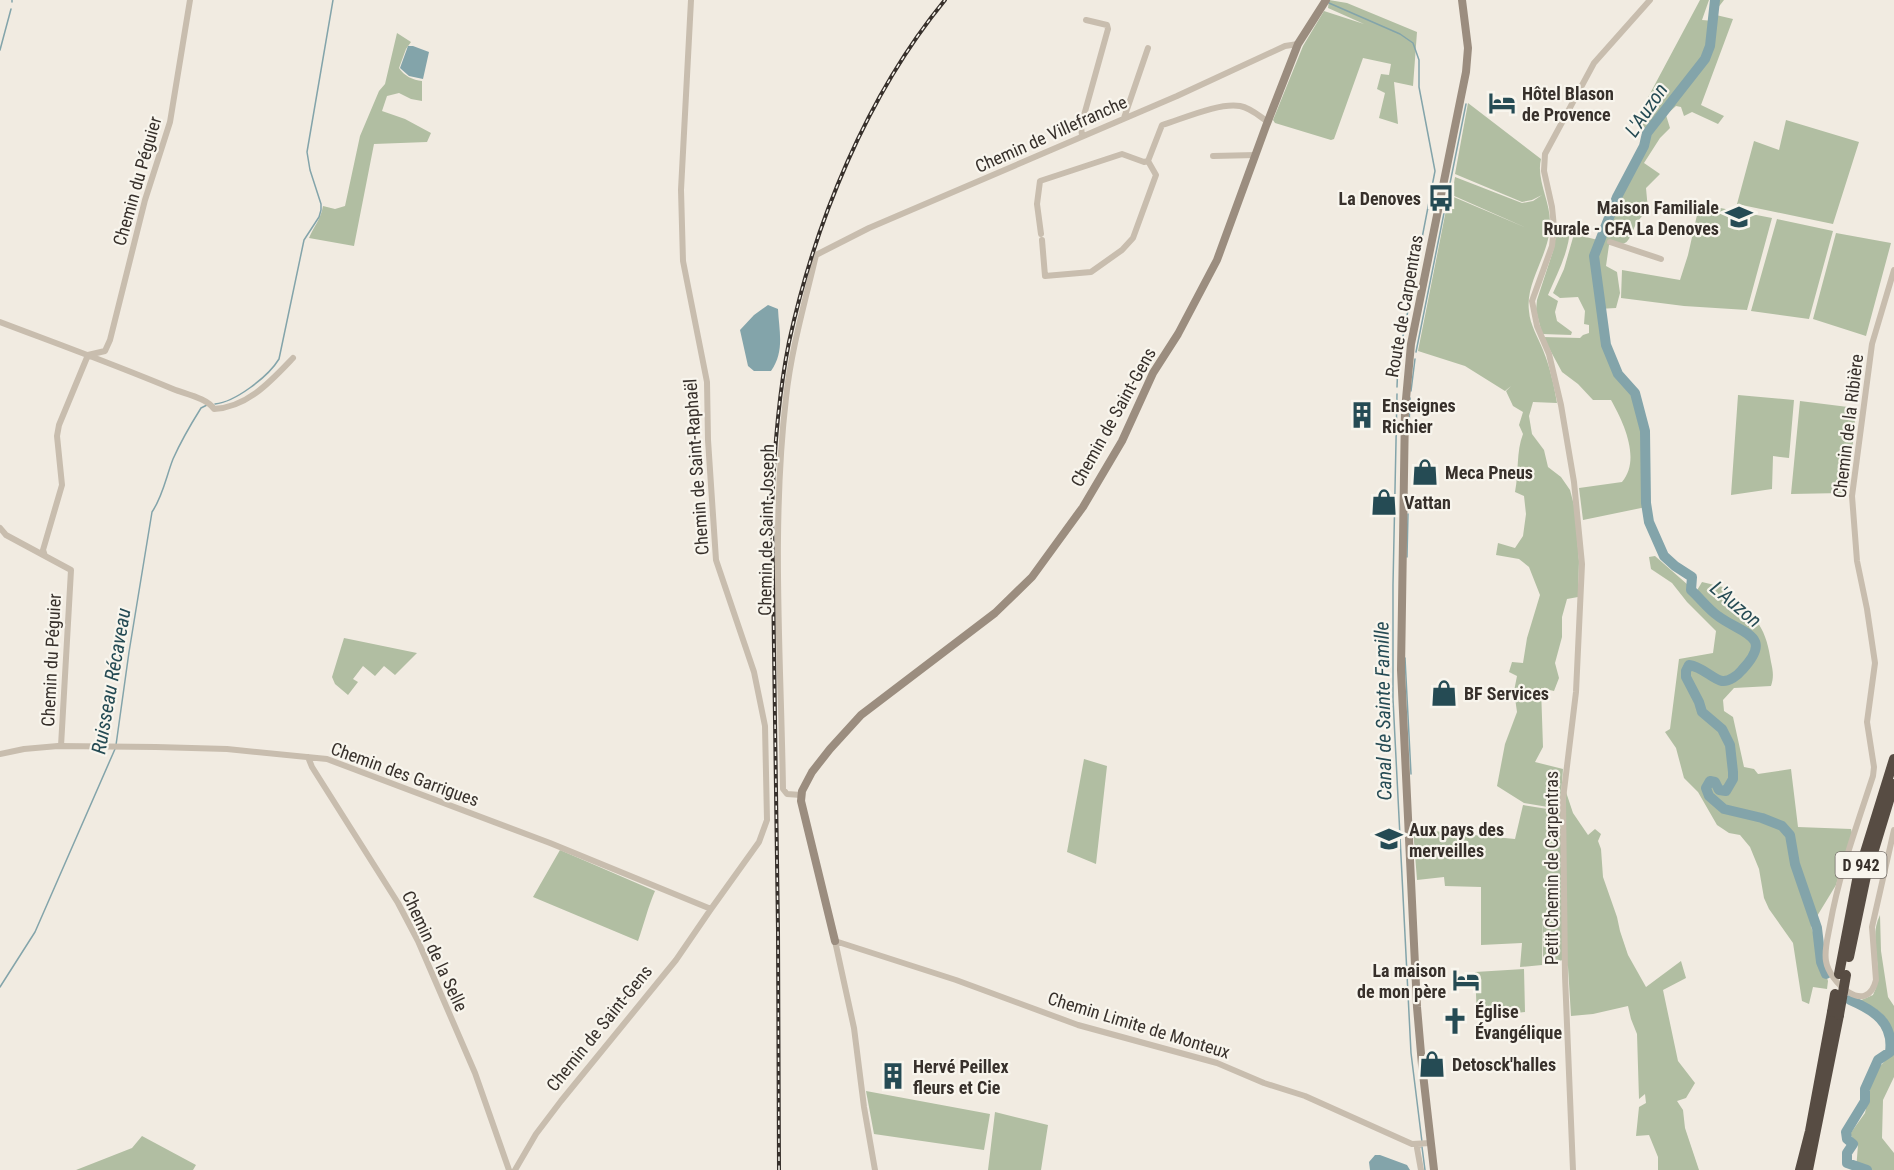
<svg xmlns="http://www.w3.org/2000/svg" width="1894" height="1170" font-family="'Roboto Condensed',sans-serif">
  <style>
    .green { fill: #b1bea2 }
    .water { fill: #83a4aa }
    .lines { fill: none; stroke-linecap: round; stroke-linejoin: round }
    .stream { stroke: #83a4aa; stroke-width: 1.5 }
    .river { stroke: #83a4aa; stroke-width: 10 }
    .street { stroke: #c8bdae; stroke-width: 6 }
    .secondary { stroke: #9b8d7f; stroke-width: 8 }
    .highway { stroke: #574c43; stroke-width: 10 }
    .rail-casing { stroke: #37302b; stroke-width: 4 }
    .rail { stroke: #f8f5ed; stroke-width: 1.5; stroke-dasharray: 4.5; stroke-linecap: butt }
    .highway-bridge { stroke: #574c43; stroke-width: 10 }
    .labels { text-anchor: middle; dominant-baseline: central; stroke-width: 4.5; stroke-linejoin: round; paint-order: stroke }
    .shield { fill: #f8f5ed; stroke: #716b65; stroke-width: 1.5 }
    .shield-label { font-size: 16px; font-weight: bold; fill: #37302b }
    .poi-label { font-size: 18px; font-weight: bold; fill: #37302b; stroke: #f8f5ed; text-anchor: start }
    .street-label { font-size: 18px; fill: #37302b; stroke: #f8f5ed }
    .water-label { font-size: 20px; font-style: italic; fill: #254b54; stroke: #f8f5ed }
  </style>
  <rect width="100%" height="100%" fill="#f1ebe1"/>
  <path class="green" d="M1329,0L1347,3L1417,32L1413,86L1394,82L1398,124L1379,118L1385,93L1377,89L1381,74L1389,75L1391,64L1363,58L1334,139L1331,140L1275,123L1273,120L1303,46L1324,11L1364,24L1328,8Z
    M1700,0H1709L1702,20L1714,21L1716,0H1724L1717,9L1716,15L1733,19L1701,105L1724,116L1718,124L1692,112L1684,116L1681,107L1676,106L1666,115L1670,128L1660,138L1644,163L1660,174L1646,188L1648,210C1643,215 1638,220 1635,226C1627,243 1629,245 1609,245L1606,266L1617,272L1620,293L1616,308L1598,309L1603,346L1616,375L1632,394L1641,432L1646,507L1583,520L1579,488L1622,482C1641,460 1624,423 1611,400H1593L1578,384L1562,372L1543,337L1580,338L1583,335L1589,333V325L1584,324L1585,311L1578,297L1560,298L1553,293L1564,269L1574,234L1598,240L1614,199L1643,148V139L1647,132L1645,128L1637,125L1639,121L1637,118Z
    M397,33L411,42L406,49L399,68C404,76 413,80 422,81V101L411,99L399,93L387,96L382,111L405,119L431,133L427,142L374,144L354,246L309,238C314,226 321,219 323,206L335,209L345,206L360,136L379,91L385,84Z
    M1468,103L1541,159C1536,179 1550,201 1550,222C1551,253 1525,281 1529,311C1530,325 1538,337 1543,350C1550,367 1554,385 1557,403L1533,402L1529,416L1532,434L1544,450L1548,467L1561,477L1570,490L1575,509L1579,561L1578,597L1567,599L1562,617V637L1555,663L1559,678L1554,691L1541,688L1543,747L1535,762L1563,769L1560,809L1524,803L1497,786L1505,744L1517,712L1514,691L1517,676L1509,672L1512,662L1523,663L1527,638L1540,595L1529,567L1519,559L1496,555L1498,543L1515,548L1523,536L1526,514L1524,496L1515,492C1519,472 1516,452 1523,434L1519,425L1523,412L1513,406L1506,391L1511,386L1505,391L1465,366L1418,351L1449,195L1531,230L1452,195L1455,177L1522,203L1533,201L1542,195L1532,200L1522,202L1455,174Z
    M1786,120L1859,142L1833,224L1737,204L1754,141L1779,150Z
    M1710,206L1772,218L1747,310L1684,306L1621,298L1622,270L1680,280L1688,255L1697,215L1700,209Z
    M1777,219L1833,231L1809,319L1751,311Z
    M1558,225L1570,229C1569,252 1557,274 1548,295L1558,301L1555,312L1557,321L1572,332L1571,335L1542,334L1536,310L1537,300L1553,251Z
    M1836,233L1891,243L1866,336L1813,319Z
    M1738,395L1794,400L1789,458L1773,456L1772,489L1731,495Z
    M1800,401L1856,408L1849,487L1842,493L1791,494Z
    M1655,556L1696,592L1702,582L1723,587L1728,600C1757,612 1767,632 1771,662C1773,671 1774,677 1771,686L1734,688L1723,700L1724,711L1733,717L1744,767L1754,769L1758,774L1791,769L1798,827L1851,829L1852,833L1836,885L1811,926L1828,981L1827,989L1813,987L1809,1004L1802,1001L1793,943L1769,909L1764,898L1759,869L1750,847L1740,835L1729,833L1717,825L1698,792L1684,778L1676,748L1665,732L1670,729L1679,659L1713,653L1716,631L1687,602L1672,583L1651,569L1649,557Z
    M344,638L417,653L395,675L384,666L375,676L363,666L353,679L358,682L348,695L335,684L332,677Z
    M1084,759L1107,766L1096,864L1067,852Z
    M1566,792L1573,813L1588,835L1595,829L1601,834L1598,841L1601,849L1603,877L1617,917L1620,931L1628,955L1646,987L1681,961L1686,978L1663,990L1678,1061L1695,1083L1686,1098L1677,1101L1683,1110L1685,1128L1699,1170H1658V1157L1649,1135L1636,1136L1639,1107L1646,1103L1645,1094L1639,1099L1637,1034L1631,1019L1628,1006L1593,1014L1571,1016L1568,967L1564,960L1543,963V914L1542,965L1520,967L1522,943L1481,945V887L1445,886L1444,877L1417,880L1413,829L1515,839L1523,805L1560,811L1565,810Z
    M560,850L655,891C648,907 644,924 638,941L533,897Z
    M1880,915L1881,951L1888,997L1894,1006V1041C1889,1016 1883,1011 1859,1001L1873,995C1886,970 1867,940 1880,915Z
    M1524,969L1525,1012L1477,1017L1475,972Z
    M1894,1045V1077L1883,1100L1882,1138L1894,1153V1170H1856L1858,1145L1850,1134L1865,1113L1873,1074L1892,1053Z
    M866,1091L990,1114L984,1150L874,1134Z
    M995,1112L1048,1125L1041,1170H988Z
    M142,1136L196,1165L193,1170H76L132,1148Z"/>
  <path class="water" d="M408,46H413L429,52L423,79L409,76L400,68Z
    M768,305L778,309C779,331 785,351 771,371H754L748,366L740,330L754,315Z
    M1375,1155H1380L1407,1165L1410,1170H1370L1369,1162Z"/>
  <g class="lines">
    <path class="stream" d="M12,2V0
      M1329,3L1400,34L1413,43L1419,60V87L1435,171L1398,362L1397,387
      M0,50L11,9
      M1416,352L1466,104
      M1411,391L1415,359
      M1397,394L1393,585V699L1411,1053L1422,1142
      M215,404C235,402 268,377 279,359L304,240L319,217L321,210V204L310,170L307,152L333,0
      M1409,429L1410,398
      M1407,557L1408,514
      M1405,658L1411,774
      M116,745L129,652L152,512C163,496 166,477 173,459C181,441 191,424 201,408L207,405
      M0,987L35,932L115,749
      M1422,1147L1425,1170"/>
    <path class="river" d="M1715,0L1710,46L1705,59L1647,133L1644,146L1617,197L1594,256L1606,345L1618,374L1635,393L1645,431L1646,503L1649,522L1664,556L1675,566L1692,577L1691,590C1700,598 1708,609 1718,616C1742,634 1775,635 1742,670C1738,675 1729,682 1722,681C1712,679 1703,667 1689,665L1686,671V677L1699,702L1702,712L1722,729L1730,745L1733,772V779L1726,791L1719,790L1715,782L1710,781L1706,788L1709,796L1724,809L1762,818L1782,826L1790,835L1795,864L1817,928L1821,962L1826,974
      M1850,1000C1873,1010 1894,1022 1890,1052L1878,1060L1865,1089V1101L1846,1132L1847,1139L1853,1144L1847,1153V1163L1867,1170"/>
    <path class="street" d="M1124,118L1148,48
      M1082,136L1081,126L1108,29L1107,25L1086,20
      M1213,156L1256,155
      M1041,234L1037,204L1040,181L1122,154L1144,162L1148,161L1162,125C1182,119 1220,102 1240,106C1251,108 1259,116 1268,122
      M1042,240L1045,276L1091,272L1122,250L1133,238L1156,175L1148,161
      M1610,242L1661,259
      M1894,270L1872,344L1852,496L1857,561L1867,609L1875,663L1867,722L1874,767L1873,776C1857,825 1839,874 1830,925C1828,936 1824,950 1826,961C1829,982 1867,1017 1876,980L1872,927L1894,830
      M0,322C58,344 116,365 173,389C185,394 207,398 214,409C248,407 271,381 293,358
      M0,528L6,535L71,570L61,746
      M45,556L43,550L62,485L57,436L59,425L88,355L105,351L110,340L145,200L170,122L190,0
      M0,754L24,749L58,746L156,747L227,749L327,759L550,843L711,909
      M308,757L312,767L398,903L418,941L475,1073L509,1170
      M801,795L787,794L783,789C781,658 771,527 786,398C791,350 805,302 816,255L869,228L1177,96L1285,46L1298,44
      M1419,1145L1417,1148L1421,1170
      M515,1170L536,1134L561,1101L676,960L711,909L759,842L767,820L765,726L754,672L716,560L708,440L707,382L683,261L681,190L691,0
      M875,1170L864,1107L854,1028L835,941L956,980L1078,1025L1217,1063L1264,1083L1305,1096L1412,1144L1431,1143
      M1573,1170L1565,976L1563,799L1576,692L1582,564L1574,482L1561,405L1549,354L1537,326L1532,301L1552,246L1554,227L1552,207L1544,171L1545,154L1594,63L1650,0"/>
    <path class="secondary" d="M835,941L801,801L802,791L812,772L830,749L861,715L995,613L1032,577L1083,507L1122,441L1153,373L1178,334L1217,260L1266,126L1298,44L1326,0
      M1434,1170L1422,1065L1417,1007L1401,670L1405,410L1411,344L1466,72L1468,48L1462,0"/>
    <path class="highway" d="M1849,957L1866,876L1894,784
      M1839,974L1858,875L1894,759
      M1800,1170L1810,1131L1832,1012
      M1808,1170L1839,1015"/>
    <defs>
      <path id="rail" d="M779,1170L778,931L772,509C774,453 778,397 789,342C815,222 867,95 945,0"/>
    </defs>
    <use href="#rail" class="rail-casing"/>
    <use href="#rail" class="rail"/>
    <path class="highway-bridge" d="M1832,1012L1835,994
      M1839,1015L1846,975"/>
  </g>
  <defs>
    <symbol id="hotel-bare" viewBox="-9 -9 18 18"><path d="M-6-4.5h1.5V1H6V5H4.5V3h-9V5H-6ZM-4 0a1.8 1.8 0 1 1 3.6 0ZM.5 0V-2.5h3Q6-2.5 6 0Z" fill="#254b54" stroke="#f8f5ed" stroke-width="2.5" paint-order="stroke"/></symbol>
    <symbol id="bus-bare" viewBox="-9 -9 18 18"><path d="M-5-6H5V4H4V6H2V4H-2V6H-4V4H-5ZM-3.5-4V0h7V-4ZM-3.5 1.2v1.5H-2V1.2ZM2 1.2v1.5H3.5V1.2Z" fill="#254b54" stroke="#f8f5ed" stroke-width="2.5" paint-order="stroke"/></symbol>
    <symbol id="school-bare" viewBox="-9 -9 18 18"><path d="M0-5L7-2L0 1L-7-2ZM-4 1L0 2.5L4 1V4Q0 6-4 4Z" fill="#254b54" stroke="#f8f5ed" stroke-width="2.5" paint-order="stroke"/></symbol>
    <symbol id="building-bare" viewBox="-9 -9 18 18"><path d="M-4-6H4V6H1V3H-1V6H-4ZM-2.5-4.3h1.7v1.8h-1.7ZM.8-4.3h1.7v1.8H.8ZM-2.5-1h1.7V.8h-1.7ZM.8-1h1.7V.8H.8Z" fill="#254b54" stroke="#f8f5ed" stroke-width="2.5" paint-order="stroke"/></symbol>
    <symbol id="shop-bare" viewBox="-9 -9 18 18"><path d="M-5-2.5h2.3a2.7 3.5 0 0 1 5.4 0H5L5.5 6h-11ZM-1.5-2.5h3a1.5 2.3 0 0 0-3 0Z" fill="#254b54" stroke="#f8f5ed" stroke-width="2.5" paint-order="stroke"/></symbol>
    <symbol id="church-bare" viewBox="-9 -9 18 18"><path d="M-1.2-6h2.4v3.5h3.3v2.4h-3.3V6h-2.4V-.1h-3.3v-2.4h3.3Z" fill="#254b54" stroke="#f8f5ed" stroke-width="2.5" paint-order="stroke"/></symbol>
  </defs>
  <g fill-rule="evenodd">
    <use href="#hotel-bare" x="1483" y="84" width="38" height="38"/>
    <use href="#bus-bare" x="1422" y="179" width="38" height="38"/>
    <use href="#school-bare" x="1720" y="198" width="38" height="38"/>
    <use href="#building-bare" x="1343" y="396" width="38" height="38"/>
    <use href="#shop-bare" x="1406" y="453" width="38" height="38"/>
    <use href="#shop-bare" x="1365" y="483" width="38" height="38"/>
    <use href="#shop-bare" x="1425" y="674" width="38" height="38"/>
    <use href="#school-bare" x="1370" y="820" width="38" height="38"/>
    <use href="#hotel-bare" x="1447" y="961" width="38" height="38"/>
    <use href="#church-bare" x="1436" y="1002" width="38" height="38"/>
    <use href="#shop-bare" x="1413" y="1045" width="38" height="38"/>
    <use href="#building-bare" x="874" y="1057" width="38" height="38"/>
  </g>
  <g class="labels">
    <rect class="shield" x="1835.5" y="852" width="51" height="26" rx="4.5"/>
    <g class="shield-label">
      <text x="1861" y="865">D 942</text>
    </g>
    <g class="poi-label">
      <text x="1522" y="93">Hôtel Blason<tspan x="1522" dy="21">de Provence</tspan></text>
      <text x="1421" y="198" text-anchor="end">La Denoves</text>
      <text x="1719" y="207" text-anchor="end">Maison Familiale<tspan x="1719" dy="21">Rurale - CFA La Denoves</tspan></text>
      <text x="1382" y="405">Enseignes<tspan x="1382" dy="21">Richier</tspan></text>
      <text x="1445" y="472">Meca Pneus</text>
      <text x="1404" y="502">Vattan</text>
      <text x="1464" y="693">BF Services</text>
      <text x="1409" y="829">Aux pays des<tspan x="1409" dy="21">merveilles</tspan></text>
      <text x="1446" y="970" text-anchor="end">La maison<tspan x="1446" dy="21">de mon père</tspan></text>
      <text x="1475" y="1011">Église<tspan x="1475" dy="21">Évangélique</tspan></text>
      <text x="1452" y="1064">Detosck'halles</text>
      <text x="913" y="1066">Hervé Peillex<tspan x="913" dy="21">fleurs et Cie</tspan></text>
    </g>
    <g class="street-label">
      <text transform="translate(1051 134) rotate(-24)">Chemin de Villefranche</text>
      <text transform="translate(137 181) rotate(-74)">Chemin du Péguier</text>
      <text transform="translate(1404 306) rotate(-80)">Route de Carpentras</text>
      <text transform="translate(1113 417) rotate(-61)">Chemin de Saint-Gens</text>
      <text transform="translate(1848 426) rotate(-83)">Chemin de la Ribière</text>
      <text transform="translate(696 467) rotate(-94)">Chemin de Saint-Raphaël</text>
      <text transform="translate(766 530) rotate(-89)">Chemin de Saint-Joseph</text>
      <text transform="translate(51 660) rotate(-87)">Chemin du Péguier</text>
      <text transform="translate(405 774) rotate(20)">Chemin des Garrigues</text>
      <text transform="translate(1551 868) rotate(-90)">Petit Chemin de Carpentras</text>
      <text transform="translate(435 951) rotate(65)">Chemin de la Selle</text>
      <text transform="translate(1139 1025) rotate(17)">Chemin Limite de Monteux</text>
      <text transform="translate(599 1028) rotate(-51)">Chemin de Saint-Gens</text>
    </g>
    <g class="water-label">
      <text transform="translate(1646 110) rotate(-56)">L'Auzon</text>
      <text transform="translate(1736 604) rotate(40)">L'Auzon</text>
      <text transform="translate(111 681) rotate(-80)">Ruisseau Récaveau</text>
      <text transform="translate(1383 711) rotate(-91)">Canal de Sainte Famille</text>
    </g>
  </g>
</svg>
